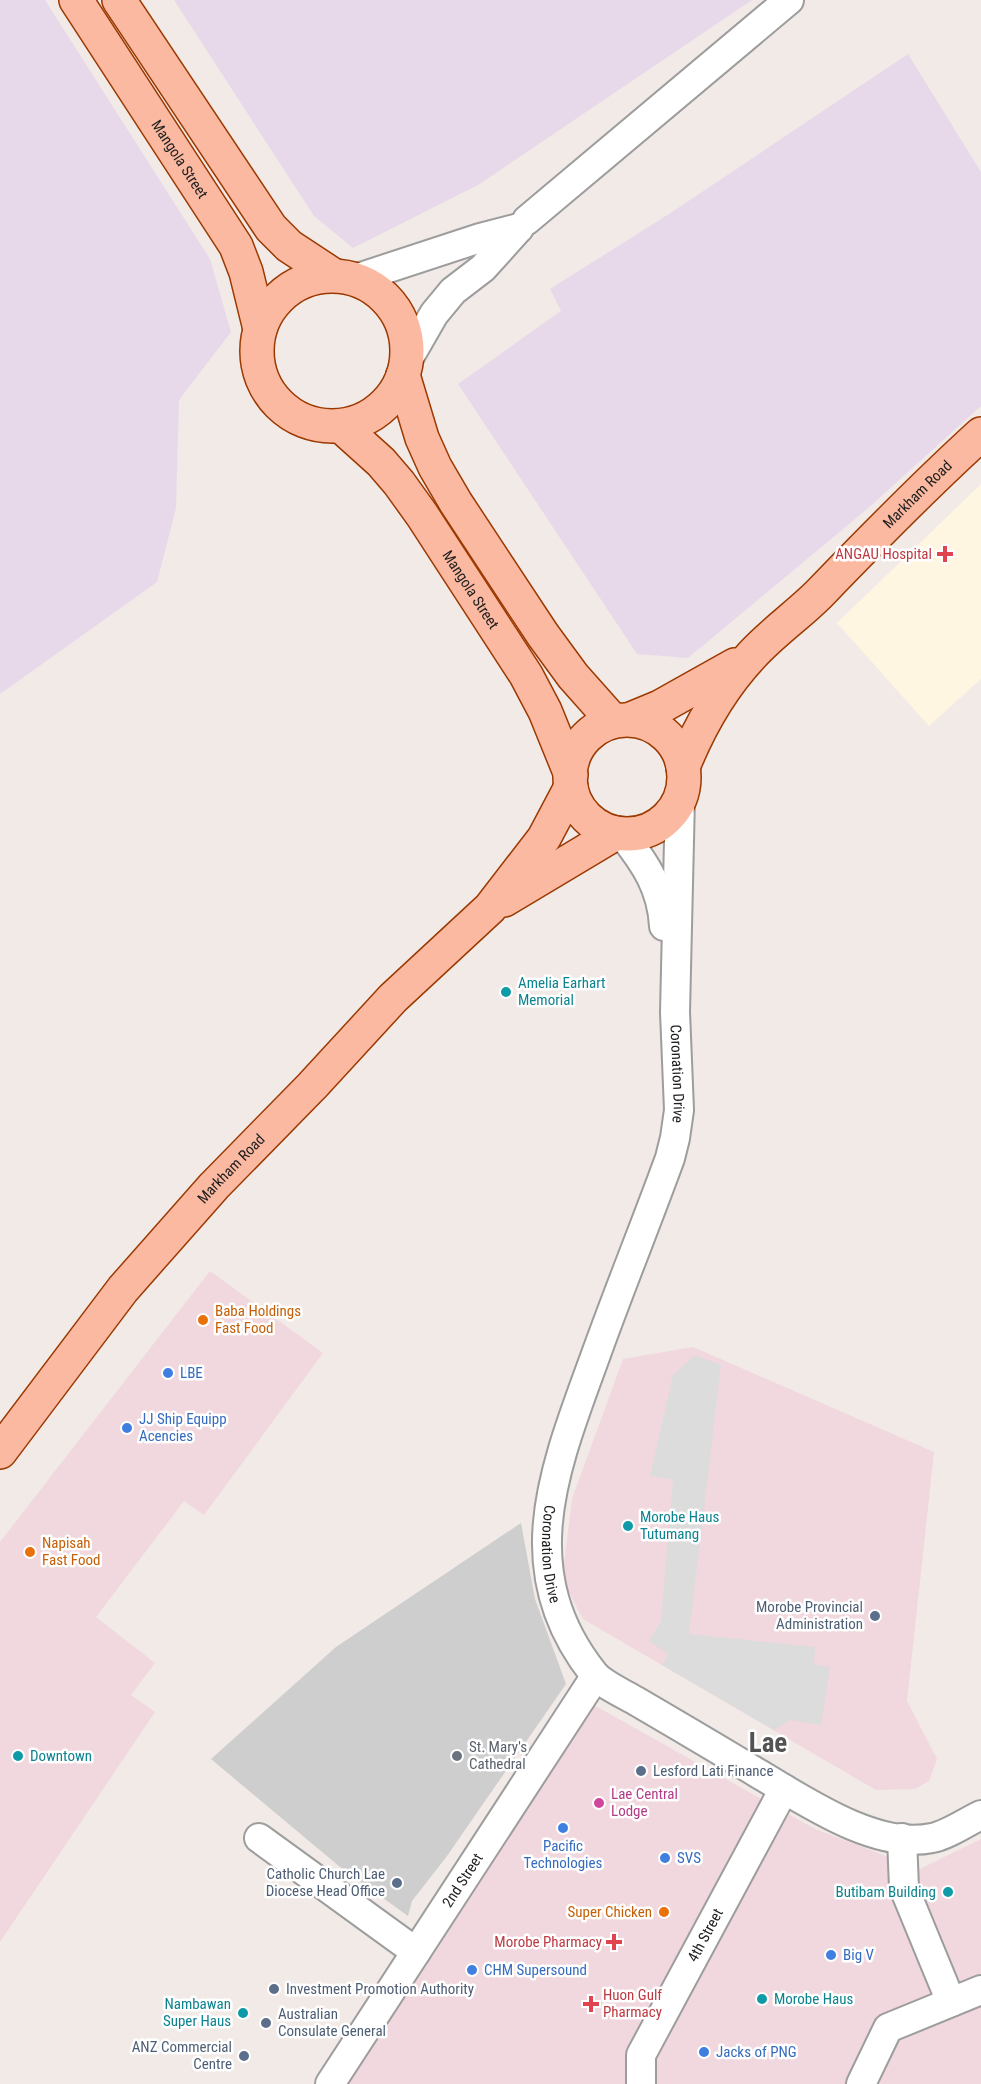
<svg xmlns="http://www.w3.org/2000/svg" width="981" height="2084" font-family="'Roboto Condensed',sans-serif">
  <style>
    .commercial { fill: #f1d7de }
    .industrial { fill: #e8d9ea }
    .education { fill: #fff6e2 }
    .religious { fill: #cecece }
    .parking { fill: #dcdcdc }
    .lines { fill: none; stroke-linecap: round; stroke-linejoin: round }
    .minor-casing { stroke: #9d9d9d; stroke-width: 32 }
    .major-casing { stroke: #9b3901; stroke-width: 36 }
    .minor { stroke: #fff; stroke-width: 28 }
    .major { stroke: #fbb9a1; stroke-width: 33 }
    .health-dot { fill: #e0444e; stroke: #fff; stroke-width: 2 }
    .culture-dot { fill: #0f9aa8; stroke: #fff; stroke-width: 2 }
    .food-dot { fill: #e8710a; stroke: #fff; stroke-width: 2 }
    .shop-dot { fill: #3f7fe0; stroke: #fff; stroke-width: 2 }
    .service-dot { fill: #5c6f8a; stroke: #fff; stroke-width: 2 }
    .worship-dot { fill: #6b7280; stroke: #fff; stroke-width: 2 }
    .hotel-dot { fill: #d1479c; stroke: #fff; stroke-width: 2 }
    .labels { text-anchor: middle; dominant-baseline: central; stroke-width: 5; stroke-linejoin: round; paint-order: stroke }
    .street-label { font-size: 15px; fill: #202020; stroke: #fff }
    .health-label { font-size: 15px; fill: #be3a42; stroke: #fff; text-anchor: end }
    .culture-label { font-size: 15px; fill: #0d838f; stroke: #fff; text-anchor: start }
    .food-label { font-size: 15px; fill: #c56008; stroke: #fff; text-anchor: start }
    .shop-label { font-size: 15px; fill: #366cbe; stroke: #fff; text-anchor: start }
    .service-label { font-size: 15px; fill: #4e5e75; stroke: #fff; text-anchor: end }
    .worship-label { font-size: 15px; fill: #5b616d; stroke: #fff; text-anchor: start }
    .hotel-label { font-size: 15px; fill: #b23c85; stroke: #fff; text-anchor: start }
    .town-label { font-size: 27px; font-weight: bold; fill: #535353; stroke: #fff }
  </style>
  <rect width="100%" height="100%" fill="#f1eae7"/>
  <path class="commercial" d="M210,1271L323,1353L204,1515L184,1501L96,1617L155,1663L131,1695L155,1712L0,1942V1542Z
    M693,1347L934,1452L907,1701L937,1759L929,1781L915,1789L876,1790L583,1619L562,1579L572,1499L623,1359Z
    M590,1703L815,1829L920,1869L981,1839V2084H346Z"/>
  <path class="industrial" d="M0,0H45L210,259L231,332L179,400L176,508L157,582L0,694Z
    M174,0H752L478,185L353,248L314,216Z
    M908,54L981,172V406L866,510L688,658L637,654L458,384L561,311L550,289L669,214Z"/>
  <path class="education" d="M981,484V679L929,726L837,623Z"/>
  <path class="religious" d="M521,1523L535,1599L566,1684L447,1856L412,1901L408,1916L340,1867L211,1759L336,1647Z"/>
  <path class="parking" d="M695,1355L721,1365L689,1634L815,1647L814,1664L830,1667L821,1725L790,1720L774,1730L662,1665L668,1654L649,1641L661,1621L673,1480L650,1476L673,1375Z"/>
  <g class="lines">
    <defs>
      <g id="minor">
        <path d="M527,220L789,0"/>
        <path d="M355,279L480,238L519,228"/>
        <path d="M407,361L434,314L453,291L483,268L519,228"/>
        <path id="s1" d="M680,798L675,1012L679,1110L675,1138L670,1158C646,1224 619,1290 595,1357C555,1467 511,1570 594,1674C602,1684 624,1694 636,1701C677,1725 718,1749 759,1774C805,1801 876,1850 932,1838C948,1835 966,1822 981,1815"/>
        <path d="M622,834C645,863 662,888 664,926"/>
        <path d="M259,1838L416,1952"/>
        <path d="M902,1838L904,1888L951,2002"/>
        <path id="s2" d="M330,2084L595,1677"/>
        <path id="s3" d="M641,2084V2055L784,1789"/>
        <path d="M861,2084L888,2028L981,1990"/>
      </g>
      <g id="major">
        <path id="s4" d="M76,0L236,246L246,272L260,329"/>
        <path d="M119,0L271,228L289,246L333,275"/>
        <circle cx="332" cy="351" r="75"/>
        <path d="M403,375L422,438L435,467L456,503L543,635L573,676L613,721"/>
        <path id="s5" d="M341,426L381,462L399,483L422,515L526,675L545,711L571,775"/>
        <path d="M631,719L660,707L735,665"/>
        <circle cx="627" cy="777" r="57"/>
        <path id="s6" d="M683,767C700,725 721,688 752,655C772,633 798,615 819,594C872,539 925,485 981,434"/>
        <path d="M504,900L616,833"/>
        <path id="s7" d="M0,1452L123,1289L214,1186L312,1086L393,998L490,908L544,838L571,787"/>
      </g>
    </defs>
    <use href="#minor" class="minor-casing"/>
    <use href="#major" class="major-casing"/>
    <use href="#minor" class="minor"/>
    <use href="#major" class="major"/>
  </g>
  <g class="health-dot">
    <path d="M942 545h6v6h6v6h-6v6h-6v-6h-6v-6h6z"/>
    <path d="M611 1933h6v6h6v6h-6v6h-6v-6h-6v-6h6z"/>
    <path d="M588 1995h6v6h6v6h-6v6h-6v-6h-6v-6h6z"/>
  </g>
  <g class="culture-dot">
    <circle cx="506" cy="992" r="6"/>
    <circle cx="628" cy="1526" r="6"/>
    <circle cx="18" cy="1756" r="6"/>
    <circle cx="948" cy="1892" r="6"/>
    <circle cx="762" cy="1999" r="6"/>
    <circle cx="243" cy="2013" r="6"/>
  </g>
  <g class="food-dot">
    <circle cx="203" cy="1320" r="6"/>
    <circle cx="30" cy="1552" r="6"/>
    <circle cx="664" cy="1912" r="6"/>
  </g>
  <g class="shop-dot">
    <circle cx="168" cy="1373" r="6"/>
    <circle cx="127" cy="1428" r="6"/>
    <circle cx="563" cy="1828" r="6"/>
    <circle cx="665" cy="1858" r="6"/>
    <circle cx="831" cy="1955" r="6"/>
    <circle cx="472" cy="1970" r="6"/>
    <circle cx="704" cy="2052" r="6"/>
  </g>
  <g class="service-dot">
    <circle cx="875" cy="1616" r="6"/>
    <circle cx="641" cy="1771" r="6"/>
    <circle cx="397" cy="1883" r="6"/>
    <circle cx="274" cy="1989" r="6"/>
    <circle cx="266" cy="2023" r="6"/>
    <circle cx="244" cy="2056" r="6"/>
  </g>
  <circle class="worship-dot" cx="457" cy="1756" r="6"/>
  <circle class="hotel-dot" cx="599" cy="1803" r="6"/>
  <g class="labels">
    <g class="street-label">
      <text stroke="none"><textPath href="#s4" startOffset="190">Mangola Street</textPath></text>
      <text stroke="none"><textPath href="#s6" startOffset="363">Markham Road</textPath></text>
      <text stroke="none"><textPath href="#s5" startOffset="210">Mangola Street</textPath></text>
      <text stroke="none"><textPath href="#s1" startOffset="276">Coronation Drive</textPath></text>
      <text stroke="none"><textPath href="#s7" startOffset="366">Markham Road</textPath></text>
      <text stroke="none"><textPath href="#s1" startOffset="778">Coronation Drive</textPath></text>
      <text stroke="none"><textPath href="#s2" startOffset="243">2nd Street</textPath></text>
      <text stroke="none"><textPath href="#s3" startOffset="165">4th Street</textPath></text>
    </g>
    <g class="health-label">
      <text x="932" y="554">ANGAU Hospital</text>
      <text x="602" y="1942">Morobe Pharmacy</text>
      <text x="603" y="1995" text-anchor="start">Huon Gulf<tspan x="603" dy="17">Pharmacy</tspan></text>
    </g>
    <g class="culture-label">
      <text x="518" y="983">Amelia Earhart<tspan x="518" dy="17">Memorial</tspan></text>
      <text x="640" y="1517">Morobe Haus<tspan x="640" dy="17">Tutumang</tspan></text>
      <text x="30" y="1756">Downtown</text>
      <text x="936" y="1892" text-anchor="end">Butibam Building</text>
      <text x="774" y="1999">Morobe Haus</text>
      <text x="231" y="2004" text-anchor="end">Nambawan<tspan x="231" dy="17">Super Haus</tspan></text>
    </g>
    <g class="food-label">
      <text x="215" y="1311">Baba Holdings<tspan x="215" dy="17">Fast Food</tspan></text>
      <text x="42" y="1543">Napisah<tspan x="42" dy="17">Fast Food</tspan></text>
      <text x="652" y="1912" text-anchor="end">Super Chicken</text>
    </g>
    <g class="shop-label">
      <text x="180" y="1373">LBE</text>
      <text x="139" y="1419">JJ Ship Equipp<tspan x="139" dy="17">Acencies</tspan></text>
      <text x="563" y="1846" text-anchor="middle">Pacific<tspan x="563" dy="17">Technologies</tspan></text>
      <text x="677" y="1858">SVS</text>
      <text x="843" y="1955">Big V</text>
      <text x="484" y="1970">CHM Supersound</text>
      <text x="716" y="2052">Jacks of PNG</text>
    </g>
    <g class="service-label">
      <text x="863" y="1607">Morobe Provincial<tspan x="863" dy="17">Administration</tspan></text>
      <text x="653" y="1771" text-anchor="start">Lesford Lati Finance</text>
      <text x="385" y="1874">Catholic Church Lae<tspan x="385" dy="17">Diocese Head Office</tspan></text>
      <text x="286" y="1989" text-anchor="start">Investment Promotion Authority</text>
      <text x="278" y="2014" text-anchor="start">Australian<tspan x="278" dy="17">Consulate General</tspan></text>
      <text x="232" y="2047">ANZ Commercial<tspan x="232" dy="17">Centre</tspan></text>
    </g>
    <g class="worship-label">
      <text x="469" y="1747">St. Mary's<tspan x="469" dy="17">Cathedral</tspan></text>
    </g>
    <g class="hotel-label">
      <text x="611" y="1794">Lae Central<tspan x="611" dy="17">Lodge</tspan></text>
    </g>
    <g class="town-label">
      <text x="768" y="1743">Lae</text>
    </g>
  </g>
</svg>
